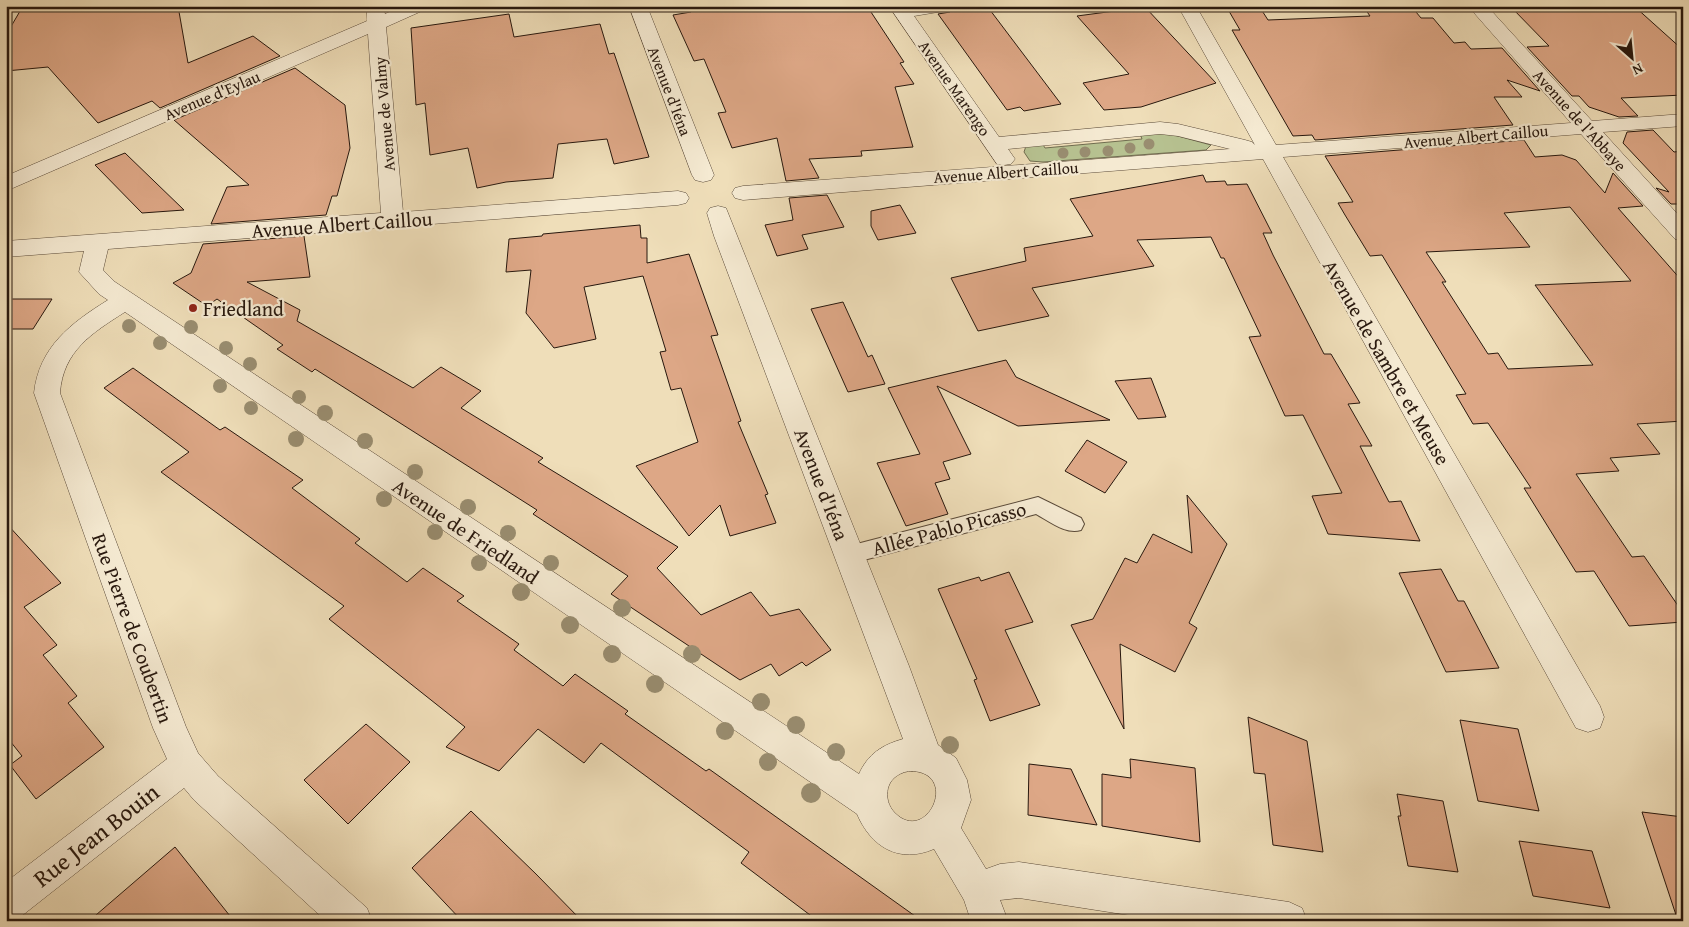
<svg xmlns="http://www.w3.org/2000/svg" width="1689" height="927" font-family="'Gentium Book Plus',serif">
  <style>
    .green { fill: #b7c291; stroke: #706d50 }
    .building { fill: #dda786; stroke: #28180e; fill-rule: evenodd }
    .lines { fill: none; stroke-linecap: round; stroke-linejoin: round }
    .service-casing { stroke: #5a4a39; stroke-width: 2 }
    .minor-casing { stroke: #5a4a39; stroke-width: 1 }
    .service { fill: #f5ead2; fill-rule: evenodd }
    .minor { fill: #f5ead2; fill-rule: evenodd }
    .tree { fill: #998d70 }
    .poi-dot { fill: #8f2418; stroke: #f5ead2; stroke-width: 2 }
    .labels { text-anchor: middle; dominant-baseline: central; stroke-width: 4.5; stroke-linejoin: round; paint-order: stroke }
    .far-street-label { font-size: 16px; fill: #28180e; stroke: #f5ead2 }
    .street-label { font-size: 20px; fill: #28180e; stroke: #f5ead2 }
    .poi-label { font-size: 20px; fill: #28180e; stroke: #f5ead2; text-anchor: start }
    .near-street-label { font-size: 24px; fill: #28180e; stroke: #f5ead2 }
  </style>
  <rect width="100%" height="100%" fill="#efdeb9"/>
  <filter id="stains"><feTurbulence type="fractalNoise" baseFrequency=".004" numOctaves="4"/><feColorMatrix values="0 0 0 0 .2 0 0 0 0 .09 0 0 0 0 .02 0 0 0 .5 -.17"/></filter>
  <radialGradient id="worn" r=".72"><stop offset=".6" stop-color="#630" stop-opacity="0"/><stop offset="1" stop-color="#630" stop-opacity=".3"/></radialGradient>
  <path class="green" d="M1163,132L1211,145L1206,150L1043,162L1030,161L1024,152L1026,146L1042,143L1045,148L1142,139L1140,134Z"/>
  <path class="building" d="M23,6H178L188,63L253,36L280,56L160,108L152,101L98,123L48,67L6,71V35Z
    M689,6H867L904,62L900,63L914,84L895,87L913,147L861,151L862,156L809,159L819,178L786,181L777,138L732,148L718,113L726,112L704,59L694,61L673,15L691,12Z
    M955,6H987L1061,104L1024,111L1020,107L1007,110L938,14L950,12Z
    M1226,6H1259L1268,20L1370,16L1363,6H1411L1421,18H1433L1454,43L1465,42L1471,49L1502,48L1540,91L1507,80L1522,97H1494L1513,125L1315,140L1312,135L1293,136L1232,30H1240Z
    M1510,6H1634L1683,50V95L1621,98L1638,116L1619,117L1589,107L1579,96H1572L1527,47L1549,46Z
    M1145,7L1216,83L1141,107L1104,110L1083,83L1129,74L1077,16Z
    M509,14L514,37L600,24L609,54L614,53L649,157L614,164L607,139L558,144L553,178L506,182L477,188L468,148L430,155L425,103L416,105L411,28Z
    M295,68L345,105L350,148L337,196H332L326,215L211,224L227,187L249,185L174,120Z
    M1653,130L1674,152L1683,151V206L1680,204H1671L1656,188L1669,192L1623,143L1627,132Z
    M1524,140L1535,157L1562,155L1576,160L1605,193L1613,173L1643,206L1618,208L1683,282V421L1637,424L1660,454L1610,458L1619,471L1576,474L1632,557L1644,556L1683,613V622L1629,626L1594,571L1576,572L1524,488H1531L1488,423L1473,424L1456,395L1466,394L1382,255L1370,256L1345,215L1338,203L1353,202L1325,156ZM1570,207L1631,281L1535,285L1593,365L1508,369L1498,353L1488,354L1442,282H1446L1426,252L1530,247L1504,213Z
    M125,153L184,210L142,213L95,165Z
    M1203,175L1206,182L1225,181L1227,185L1247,184L1272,233H1263L1273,255L1324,354H1331L1360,403L1348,404L1372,446H1360L1389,502L1401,501L1420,541L1328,534L1312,496L1342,493L1303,415L1285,416L1249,337L1261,336L1224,258H1221L1211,237L1137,240L1154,266L1032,288L1049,316L978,331L951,278L1026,261L1024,248L1093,236L1070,199Z
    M827,195L844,227L802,235L808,249L777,256L765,225L793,220L789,198Z
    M900,205L916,233L878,240L871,226V211Z
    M640,225L641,238H647V263L689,254L718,335L711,336L741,421L738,422L768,494L765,495L776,523L730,536L720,505L689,536L636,466L698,442L681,388L671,390L660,352L666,351L643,276L584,287L596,339L554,348L526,313L531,270L506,272L509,239L542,236L543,234Z
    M304,236L310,277L247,282L300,310L297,321L413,388L441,367L481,391L461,408L543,458L538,462L678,547L657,568L701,615L751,592L770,616L799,609L831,650L806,666L802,662L779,676L771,664L740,680L611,594L628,576L533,514L537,510L315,369L312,372L277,349L283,345L217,299L207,306L173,283L191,273L203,244Z
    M6,299H52L33,329H6Z
    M843,302L868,357L872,355L885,384L848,392L811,309Z
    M1006,360L1016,377L1110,420L1018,426L937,386L971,454L943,462L950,479L935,483L948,514L906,526L877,463L920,454L888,388Z
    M133,368L220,430L225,427L303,480L292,488L360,539L355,543L407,582L423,568L464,596L457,601L519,644L514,650L563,686L575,674L628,711L625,714L706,771L709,769L922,921H818L741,863L749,852L601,743L584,763L538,729L499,771L446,747L465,727L329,619L344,606L161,472L189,452L104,388Z
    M1151,378L1166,417L1138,419L1115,381Z
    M1087,440L1127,462L1105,493L1065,471Z
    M1187,495L1227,544L1189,623L1197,628L1175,672L1120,644L1124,729L1071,625L1093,619L1125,558L1137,563L1153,534L1192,553Z
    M6,523L61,583L24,607L57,645L43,655L77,696L68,703L104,747L36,799L10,765L22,756L6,736Z
    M1441,569L1458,601H1464L1499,668L1446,672L1399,573Z
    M1009,572L1033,622L1005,630L1040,705L990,721L974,680L977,679L938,589L979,577L981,581Z
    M1248,717L1307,741L1323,852L1273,845L1265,774L1254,773Z
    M1460,720L1518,729L1539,811L1478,801Z
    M366,724L410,762L348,824L304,780Z
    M1130,759L1195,768L1200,842L1102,826V774L1131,778Z
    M1029,764L1071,769L1097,825L1028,815Z
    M1397,794L1443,801L1458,872L1408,866L1398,816H1401Z
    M471,811L536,874L582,921H462L412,868Z
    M1642,812L1683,817V917L1677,918Z
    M1519,841L1592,851L1610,908L1533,896Z
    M175,847L234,921H89Z"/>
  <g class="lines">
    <defs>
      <path id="service" d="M1038,497L1081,518L1084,524L1081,530C1066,535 1049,521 1036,514L849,564L841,561L838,555L841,549L849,546Z"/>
      <path id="minor" d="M367,6H383L385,14L402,6H427L424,10L386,27L403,212L678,191L686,193L689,198L686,203L678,205L108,249L103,270L115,282L859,774C868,754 882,745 903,739L714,236L707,213L710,208L718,206L726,208L909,666L938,745L956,758L967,780L971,800L961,828L986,869L1000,864L1019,862L1289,902L1302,908L1307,921H1167L1019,898L1000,900L1008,921H971L964,900L934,849C899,864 871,847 857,814L125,312C92,333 63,351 60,393L186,727L198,753L218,776L367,908L372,921H326L194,800L184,788L19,918L6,921V882L167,759L153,728L34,393C39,347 71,323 108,300L99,294L79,272L84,251L6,257V241L381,213L368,34L6,191V176L367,21ZM912,771C960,773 927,845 895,813C888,806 886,797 888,788C891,777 902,771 912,771Z
        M629,6H647L714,175L711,180L703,182L695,180L692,175Z
        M889,6H953L950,10L914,16L999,137L1160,122L1178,124L1245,140L1252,142L1255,145L1178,6H1196L1276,145L1571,123L1468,6H1487L1592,121L1683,114V126L1603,132L1683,220V241L1675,239L1581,134L1283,157L1600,706L1604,717L1600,728L1588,732L1576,728L1263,159L743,200L735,198L732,193L735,188L743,186L1230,149L1178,136L1160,134L1008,149L1015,159L1011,164L1004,165L997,164Z"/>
    </defs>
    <use href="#service" class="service-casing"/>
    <use href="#minor" class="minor-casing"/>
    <use href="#service" class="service"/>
    <use href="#minor" class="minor"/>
  </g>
  <g class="tree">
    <circle cx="1149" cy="144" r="5.5"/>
    <circle cx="1130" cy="148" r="5.5"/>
    <circle cx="1108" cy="151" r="5.5"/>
    <circle cx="1085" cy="152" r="5.5"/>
    <circle cx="1063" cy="153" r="5.5"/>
    <circle cx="129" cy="326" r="7"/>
    <circle cx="191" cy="327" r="7"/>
    <circle cx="160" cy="343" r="7"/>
    <circle cx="226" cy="348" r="7"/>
    <circle cx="250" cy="364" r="7"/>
    <circle cx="220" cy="386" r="7"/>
    <circle cx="299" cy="397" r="7"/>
    <circle cx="251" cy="408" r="7"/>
    <circle cx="325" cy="413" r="8"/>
    <circle cx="296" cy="439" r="8"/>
    <circle cx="365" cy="441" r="8"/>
    <circle cx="415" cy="472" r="8"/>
    <circle cx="384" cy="499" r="8"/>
    <circle cx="468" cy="507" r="8"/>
    <circle cx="435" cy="532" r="8"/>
    <circle cx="508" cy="533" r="8"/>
    <circle cx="479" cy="563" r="8"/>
    <circle cx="551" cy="563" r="8"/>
    <circle cx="521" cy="592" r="9"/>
    <circle cx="622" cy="608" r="9"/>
    <circle cx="570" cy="625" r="9"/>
    <circle cx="612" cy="654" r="9"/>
    <circle cx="692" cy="654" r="9"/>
    <circle cx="655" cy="684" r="9"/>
    <circle cx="761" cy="702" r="9"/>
    <circle cx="796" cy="725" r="9"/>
    <circle cx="725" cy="731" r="9"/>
    <circle cx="950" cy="745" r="9"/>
    <circle cx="836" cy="752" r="9"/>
    <circle cx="768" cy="762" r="9"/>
    <circle cx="811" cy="793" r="10"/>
  </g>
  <circle class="poi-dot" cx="193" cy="308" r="5"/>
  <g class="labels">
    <g class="far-street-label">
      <text transform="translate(955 88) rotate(55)">Avenue Marengo</text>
      <text transform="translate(670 91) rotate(69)">Avenue d'Iéna</text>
      <text transform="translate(212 95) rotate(-23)">Avenue d'Eylau</text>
      <text transform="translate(384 114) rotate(-95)">Avenue de Valmy</text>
      <text transform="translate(1580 120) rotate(48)">Avenue de l'Abbaye</text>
      <text transform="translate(1476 136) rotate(-5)">Avenue Albert Caillou</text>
      <text transform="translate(1006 172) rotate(-4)">Avenue Albert Caillou</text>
    </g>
    <g class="street-label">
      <text transform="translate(342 224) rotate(-4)">Avenue Albert Caillou</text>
      <text transform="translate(1387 362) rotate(60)">Avenue de Sambre et Meuse</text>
      <text transform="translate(822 484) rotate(69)">Avenue d'Iéna</text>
      <text transform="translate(949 528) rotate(-15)">Allée Pablo Picasso</text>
      <text transform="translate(466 531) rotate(34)">Avenue de Friedland</text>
      <text transform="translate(133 628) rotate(70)">Rue Pierre de Coubertin</text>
    </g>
    <g class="poi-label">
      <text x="203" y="308">Friedland</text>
    </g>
    <g class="near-street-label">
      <text transform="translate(96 835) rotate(-38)">Rue Jean Bouin</text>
    </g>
  </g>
  <rect width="1689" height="927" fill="none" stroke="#efdeb9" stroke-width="25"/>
  <rect x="8" y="8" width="1674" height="912" fill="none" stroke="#28180e" stroke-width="2.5"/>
  <rect x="12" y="12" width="1664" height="902" fill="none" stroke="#28180e"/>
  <g transform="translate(1632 58) rotate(153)" stroke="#f5ead2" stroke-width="4" paint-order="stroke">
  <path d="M0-4L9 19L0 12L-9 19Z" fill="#28180e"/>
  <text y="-8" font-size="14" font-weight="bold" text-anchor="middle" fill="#28180e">N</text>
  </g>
  <rect width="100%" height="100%" filter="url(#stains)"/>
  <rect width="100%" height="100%" fill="url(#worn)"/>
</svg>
